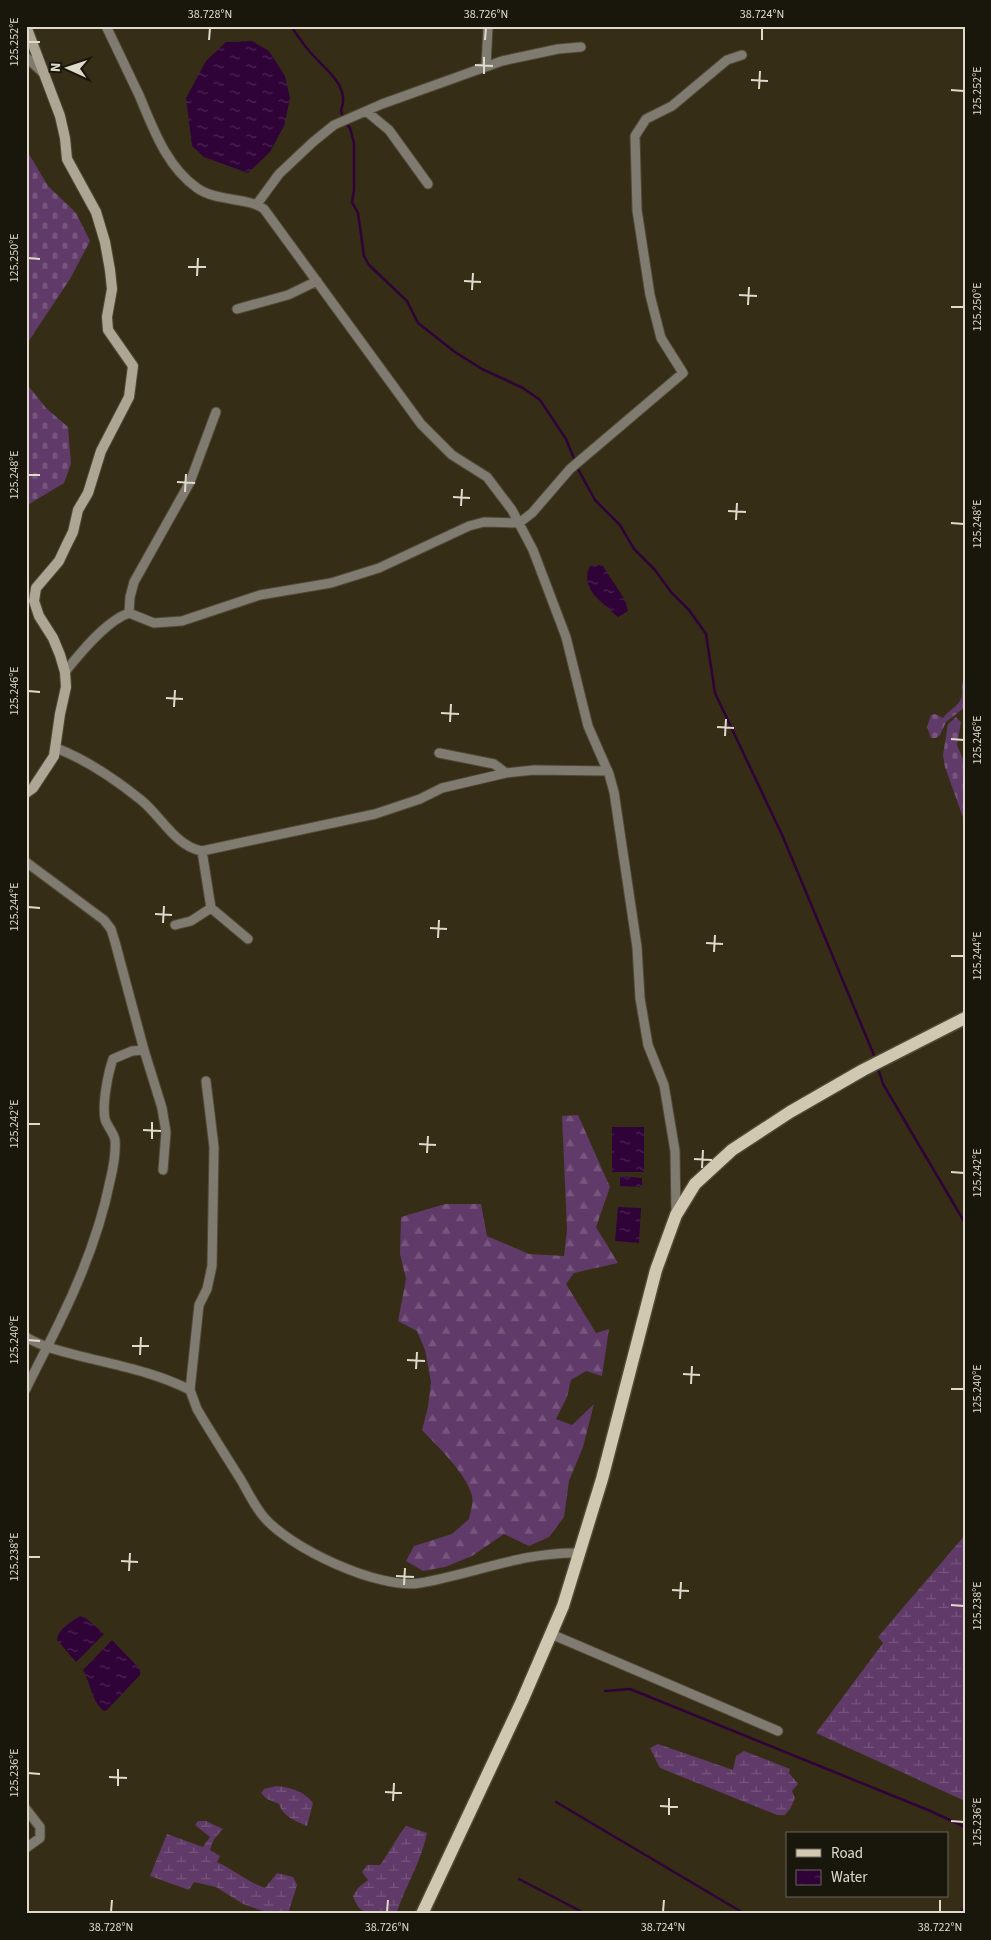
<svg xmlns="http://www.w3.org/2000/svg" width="991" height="1940" font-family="'Source Sans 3',sans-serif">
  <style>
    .forest { fill: url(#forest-firs) }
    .wetland { fill: url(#wetland-marsh) }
    .cemetery { fill: url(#cemetery-stones) }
    .water { fill: url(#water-ripples) }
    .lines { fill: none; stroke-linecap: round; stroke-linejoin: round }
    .stream { stroke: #2f0338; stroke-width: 2.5 }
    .street-casing { stroke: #514934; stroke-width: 11 }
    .secondary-casing { stroke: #514934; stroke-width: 12 }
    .primary-casing { stroke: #514934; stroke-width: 15 }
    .street { stroke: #7f7b70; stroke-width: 9 }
    .secondary { stroke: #ada695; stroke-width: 10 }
    .primary { stroke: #d1c8b1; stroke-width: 12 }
    .ticks { fill: none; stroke: #e0dacd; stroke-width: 2 }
    .neatline { fill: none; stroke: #e0dacd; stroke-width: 2 }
    .ticks-label { font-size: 12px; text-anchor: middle; fill: #e0dacd }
  </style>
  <defs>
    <pattern id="forest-firs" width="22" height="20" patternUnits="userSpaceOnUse" patternTransform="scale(1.25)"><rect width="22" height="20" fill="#603a68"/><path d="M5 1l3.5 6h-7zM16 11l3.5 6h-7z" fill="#76567c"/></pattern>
    <pattern id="wetland-marsh" width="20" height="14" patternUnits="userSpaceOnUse" patternTransform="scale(1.25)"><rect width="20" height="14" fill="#603a68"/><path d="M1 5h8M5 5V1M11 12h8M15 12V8" fill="none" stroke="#76567c"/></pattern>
    <pattern id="cemetery-stones" width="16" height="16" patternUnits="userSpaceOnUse" patternTransform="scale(1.25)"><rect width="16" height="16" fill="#603a68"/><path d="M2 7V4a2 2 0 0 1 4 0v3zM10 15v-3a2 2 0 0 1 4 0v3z" fill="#76567c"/></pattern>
    <pattern id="water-ripples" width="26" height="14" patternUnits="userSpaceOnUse" patternTransform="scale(1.25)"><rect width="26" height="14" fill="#2f0338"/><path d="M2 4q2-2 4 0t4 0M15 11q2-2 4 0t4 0" fill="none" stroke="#4d2754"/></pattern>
  </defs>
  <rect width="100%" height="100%" fill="#362d17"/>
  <path class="forest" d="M578,1115L610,1187L596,1227L618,1263L574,1273L566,1284L596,1333L609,1329L602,1376L586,1371L571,1380L567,1397L556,1419L572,1425L594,1404L583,1447L569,1481L564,1517L549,1537L529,1546L504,1534L472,1556L445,1567L423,1571L406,1561L414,1546L452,1534L469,1519C470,1513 474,1502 472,1496C467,1474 437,1446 422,1430L428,1407L431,1382L425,1350L417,1331L398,1321L406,1279L400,1254L401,1217L445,1204H481L487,1236L529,1254L564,1256L567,1229L562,1116Z"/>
  <path class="wetland" d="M965,1535V1801L816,1733L883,1643L878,1637Z
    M658,1744L733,1770L736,1756L744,1751L790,1769L789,1773L798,1784L792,1791L795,1798L790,1809L785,1815H777L660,1768L650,1748Z
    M276,1786C290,1787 304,1791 313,1803L307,1826C296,1821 283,1817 279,1804L267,1799L261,1793L264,1789Z
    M198,1821H206L223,1829L214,1839L210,1850L220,1856L217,1862C234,1870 248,1882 265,1888L277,1873L293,1877L297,1885L288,1914H272L243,1904L216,1887L194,1882L189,1890L150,1876L167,1834L203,1847L210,1837L195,1825Z
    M406,1826L427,1833C422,1860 405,1887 396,1914C374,1914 361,1919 353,1896L358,1888L368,1880L362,1872L367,1865H380C390,1852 396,1838 406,1826Z"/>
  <path class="cemetery" d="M26,149L48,186L76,213L90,241L70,279L26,345Z
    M26,383L46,408L68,427L71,464L64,483L26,506Z
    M965,678V707L946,722L940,735L936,738H931L927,727L931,715L935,714L943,718C948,711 958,706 961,699C964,691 959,687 965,678Z
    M956,717L961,722L957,745L965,764V823L945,767L943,755L948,724Z"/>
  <path class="water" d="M252,41L269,51L285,76L290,98L284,126L270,152L248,173L204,157L192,146L186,98L206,61L226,42Z
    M598,565L603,566L625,600L628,611L618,617C613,614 611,610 606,606C594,597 581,583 590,566Z
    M612,1127H644V1172H612Z
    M620,1176L642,1178V1187L620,1186Z
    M618,1207L641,1208L639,1243L615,1241Z
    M80,1616L87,1619L104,1634L76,1662L57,1640C58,1629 71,1622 80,1616Z
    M112,1640L140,1669V1675L107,1710L104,1711C90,1699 92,1686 83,1670Z"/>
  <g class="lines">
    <path class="stream" d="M291,26C297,35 303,44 310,52C324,68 351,86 341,110L343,118
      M346,123L350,128L354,143V190L352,202L358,213L364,256L369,265L407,301L418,323L455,352L482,369L523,388L540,400L566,439L579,471L595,500L620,525L634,549L655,570L671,592L689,610L706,634L715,693L783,837L876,1060
      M878,1068L883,1084L965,1223
      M605,1691L630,1689L928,1810L965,1827
      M556,1802L745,1914
      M519,1879L586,1914
      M960,1914L965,1906"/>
    <defs>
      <path id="street" d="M106,26C117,49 128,72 139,95C153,128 166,166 197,188C217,202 248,197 264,209L421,424L452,455L487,477L512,510L533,550L566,637L588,726L609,774L614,792L637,947L640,998L648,1045L664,1085L675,1151L676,1213
        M26,57L42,72
        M486,66L488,26
        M366,111L389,130L428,184
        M257,204L279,174L313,142L334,125L382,104L502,61L558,49L581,47
        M237,309L288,295L317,281
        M129,613L130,597L134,582L190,482L216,412
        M65,672C80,653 106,621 129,613L154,623L182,621L260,595L331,583L379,568L469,526L484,522L519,523L532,513L570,469L683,373L661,338L650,295L637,210L635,136L646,119L672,106L727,60L742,55
        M56,748C87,760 115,779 141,800C161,816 176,847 202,851L375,814L420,799L442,788L506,773L534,770L608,771
        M439,753L494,764L506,773
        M202,851L211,908L248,939
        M26,862L104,920L111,929L115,942L144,1050L132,1051L113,1059C108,1073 102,1104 105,1119C107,1126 114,1133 115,1140C116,1153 113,1169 110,1181C100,1231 82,1276 60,1321C49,1344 37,1366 26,1389
        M175,925L191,921L211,908
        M144,1050L162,1108L166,1132L163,1170
        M26,1337C46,1349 69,1353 92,1359C125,1367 159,1374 190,1390L197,1409C211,1433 226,1456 241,1480C248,1492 254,1505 263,1516C289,1548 379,1590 420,1583C473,1574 525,1551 580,1553
        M190,1390L199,1305L207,1289L212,1266L214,1147L206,1081
        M551,1634L778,1731
        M26,1809L40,1827V1838L26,1848"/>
      <path id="secondary" d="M26,793L33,788L54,756L60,714L66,687L65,672L60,655L53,638L39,616L34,601L36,588L59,561L66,546L73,532L78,510L88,493L101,451L129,397L133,366L108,330L107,317L112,289L110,270L105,242L96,212L67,159L65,138L60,116L26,26"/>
      <path id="primary" d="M422,1914L522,1701L563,1606L602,1479L656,1270L676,1215L695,1184L732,1150L790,1112L863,1070L965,1018"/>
    </defs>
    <use href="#street" class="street-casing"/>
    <use href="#secondary" class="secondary-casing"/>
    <use href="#primary" class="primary-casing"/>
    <use href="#street" class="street"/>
    <use href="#secondary" class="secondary"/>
    <use href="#primary" class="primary"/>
  </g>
  <path class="ticks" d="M209,40L210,28M485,40L486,28M762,40V28M28,42H40M475,65L493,66M484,74V57M751,80L768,81M759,89L760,71M951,90L964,91M28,258L40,259M188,267H206M197,276L198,258M464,281L481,282M472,290L473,273M739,295L757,296M748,305L749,287M951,307H964M28,475H40M177,482L195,483M185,492L186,474M453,497L470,498M461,506L462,489M728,511L746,512M736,520L737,503M951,523L964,524M28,691L40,692M166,698L183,699M174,707L175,690M441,713L459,714M450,722L451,704M717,727L734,728M725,736L726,719M951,739L964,740M28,907L40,908M155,914L172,915M163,923L164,906M430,928L447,929M438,938L439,920M706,943L723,944M714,952L715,935M951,956H964M28,1124H40M143,1130L161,1131M152,1139V1122M419,1144L436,1145M427,1153L428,1136M694,1159L712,1160M702,1168L703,1150M951,1172L964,1173M28,1340L40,1341M132,1346H149M140,1355L141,1337M407,1360L425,1361M416,1369L417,1352M683,1374L700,1375M691,1384L692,1366M951,1389H964M28,1557H40M121,1561L138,1562M129,1571L130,1553M396,1576L414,1577M404,1585L405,1568M672,1590L689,1591M680,1599L681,1582M951,1605L964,1606M28,1773L40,1774M109,1777L127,1778M118,1786V1769M385,1792L402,1793M393,1801L394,1783M660,1806L678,1807M669,1815V1798M951,1821L964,1822M111,1912L112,1900M387,1912L388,1900M663,1912L664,1900M940,1912V1900"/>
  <rect width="991" height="1940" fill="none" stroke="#19160c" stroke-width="55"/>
  <rect x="786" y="1832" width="162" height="65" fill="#19160c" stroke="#696459"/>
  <rect x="796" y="1849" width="25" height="8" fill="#d1c8b1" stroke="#696459"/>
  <text x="831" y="1858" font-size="15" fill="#e0dacd">Road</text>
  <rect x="796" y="1870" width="25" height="15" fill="url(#water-ripples)" stroke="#696459"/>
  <text x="831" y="1882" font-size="15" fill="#e0dacd">Water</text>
  <g transform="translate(68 68) rotate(273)" stroke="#19160c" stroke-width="4" paint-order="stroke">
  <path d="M0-4L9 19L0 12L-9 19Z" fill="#e0dacd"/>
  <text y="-8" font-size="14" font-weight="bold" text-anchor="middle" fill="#e0dacd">N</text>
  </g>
  <rect x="28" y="28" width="936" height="1884" class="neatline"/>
  <g class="ticks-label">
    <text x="210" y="18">38.728°N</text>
    <text x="486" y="18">38.726°N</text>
    <text x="762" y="18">38.724°N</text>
    <text transform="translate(14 42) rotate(-90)" y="4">125.252°E</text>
    <text transform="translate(977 91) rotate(-90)" y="4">125.252°E</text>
    <text transform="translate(14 258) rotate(-90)" y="4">125.250°E</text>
    <text transform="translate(977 307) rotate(-90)" y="4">125.250°E</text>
    <text transform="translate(14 475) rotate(-90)" y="4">125.248°E</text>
    <text transform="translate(977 524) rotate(-90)" y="4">125.248°E</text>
    <text transform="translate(14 691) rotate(-90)" y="4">125.246°E</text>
    <text transform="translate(977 740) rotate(-90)" y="4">125.246°E</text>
    <text transform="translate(14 907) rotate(-90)" y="4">125.244°E</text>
    <text transform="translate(977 956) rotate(-90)" y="4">125.244°E</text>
    <text transform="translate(14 1124) rotate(-90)" y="4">125.242°E</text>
    <text transform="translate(977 1173) rotate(-90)" y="4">125.242°E</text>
    <text transform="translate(14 1340) rotate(-90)" y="4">125.240°E</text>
    <text transform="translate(977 1389) rotate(-90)" y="4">125.240°E</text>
    <text transform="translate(14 1557) rotate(-90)" y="4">125.238°E</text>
    <text transform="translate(977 1606) rotate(-90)" y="4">125.238°E</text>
    <text transform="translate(14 1773) rotate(-90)" y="4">125.236°E</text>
    <text transform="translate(977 1822) rotate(-90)" y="4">125.236°E</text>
    <text x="111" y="1931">38.728°N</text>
    <text x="387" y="1931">38.726°N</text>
    <text x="663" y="1931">38.724°N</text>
    <text x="940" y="1931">38.722°N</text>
  </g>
</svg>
